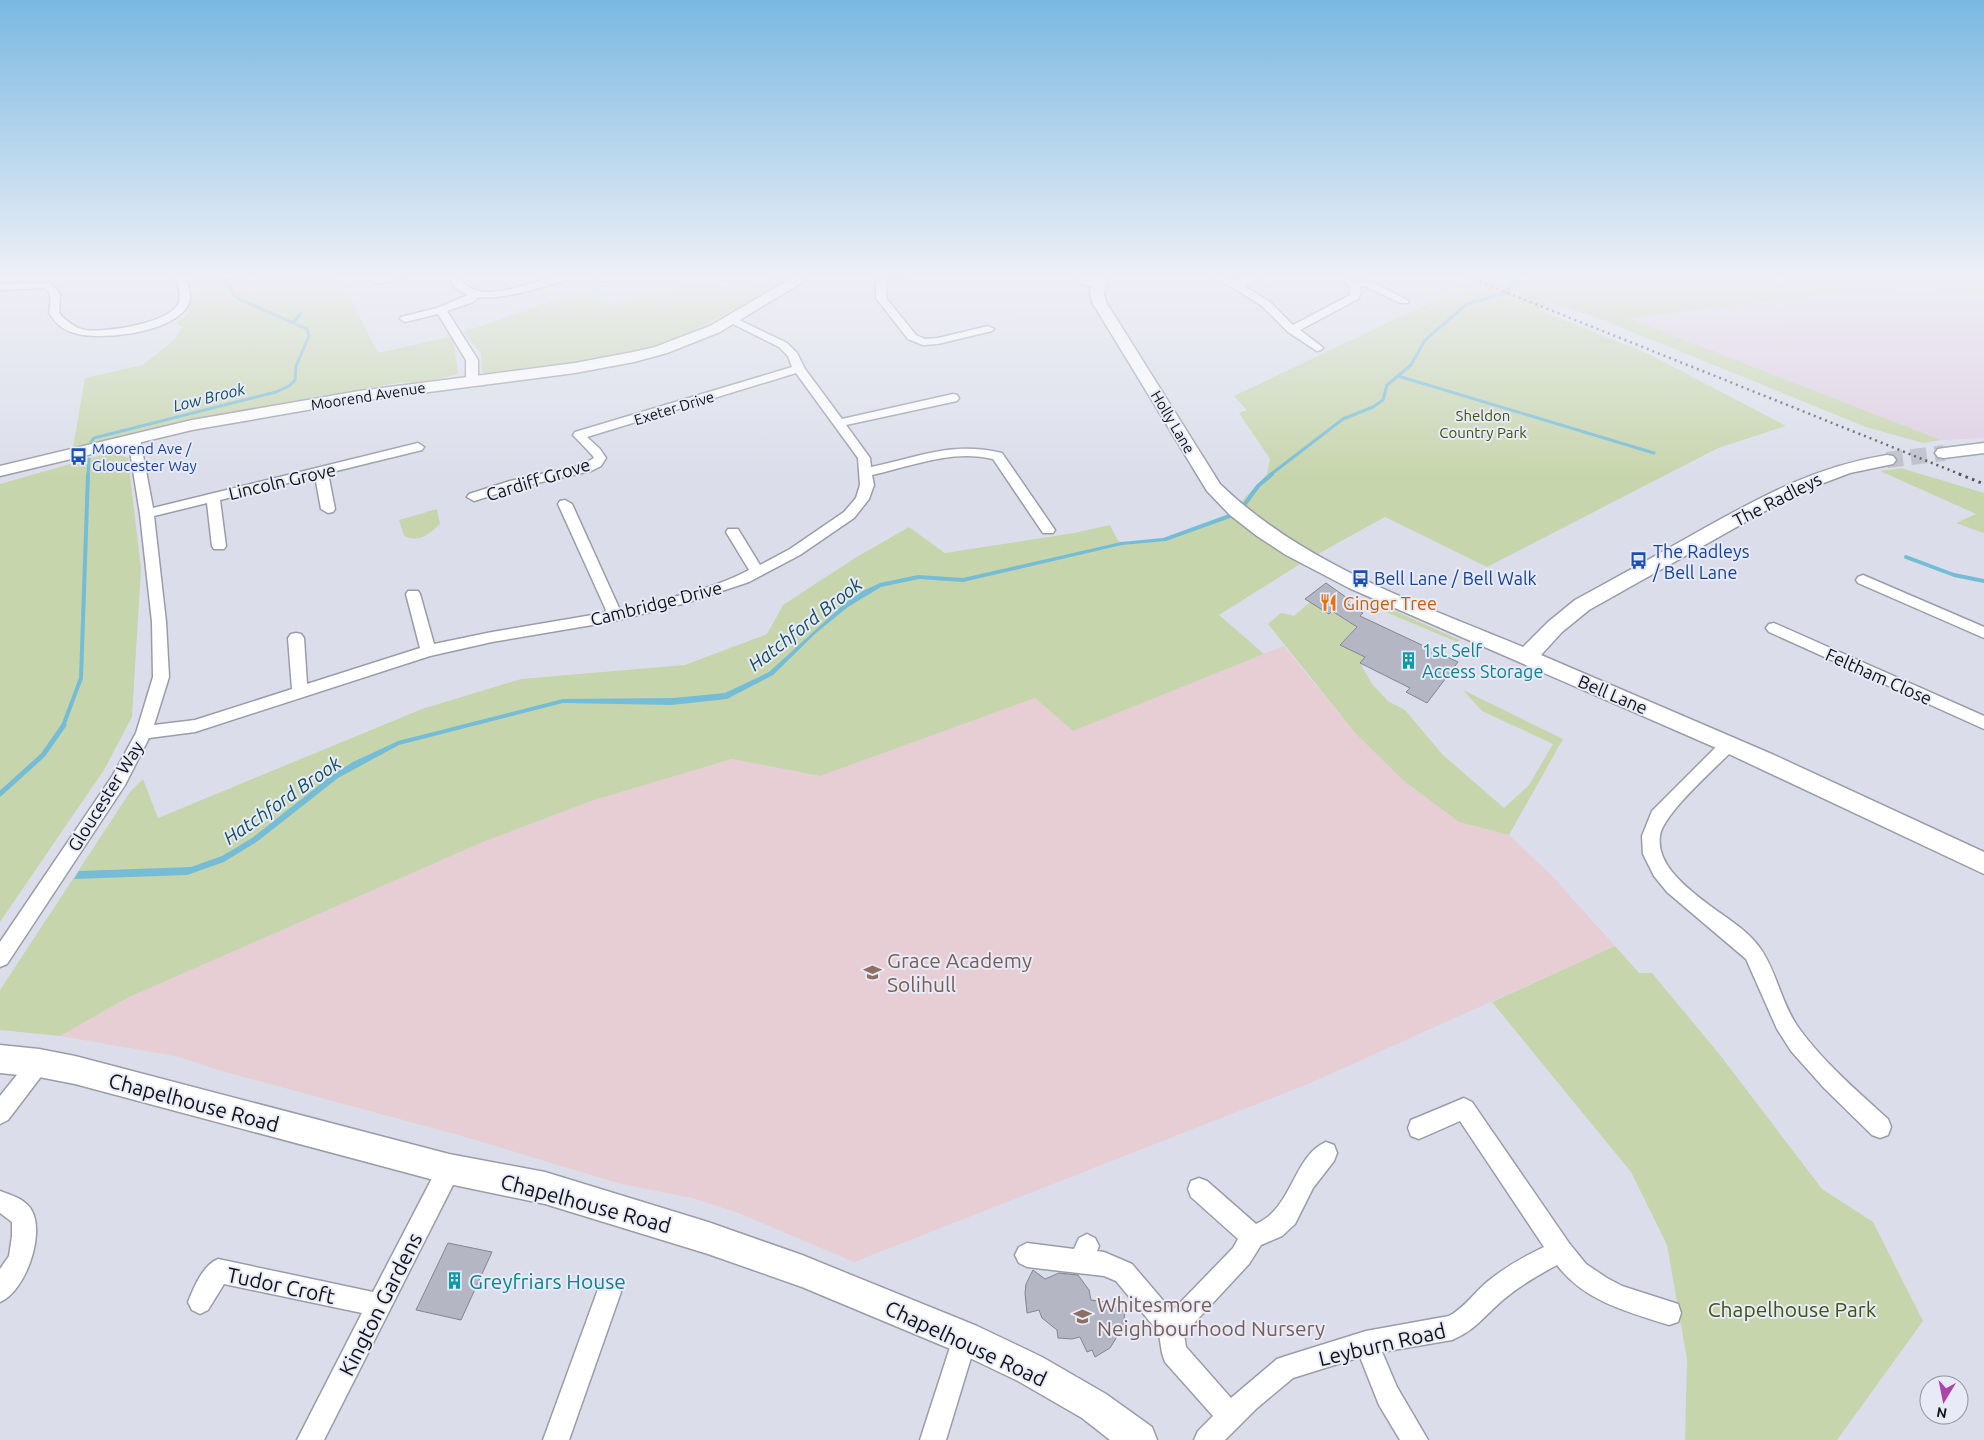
<svg xmlns="http://www.w3.org/2000/svg" width="1984" height="1440" font-family="Ubuntu,sans-serif">
  <style>
    .industrial { fill: #decfe2 }
    .education { fill: #e7cdd4 }
    .green { fill: #c7d5ac }
    .water { fill: #75bdd7 }
    .lines { fill: none; stroke-linecap: round; stroke-linejoin: round }
    .stream-far2 { stroke: #75bdd7; stroke-width: 3 }
    .stream-far1 { stroke: #75bdd7; stroke-width: 4 }
    .stream { stroke: #75bdd7; stroke-width: 5 }
    .building { fill: #b4b7c3; stroke: #838691 }
    .secondary-tunnel { stroke: #bdc0ca; stroke-width: 16; stroke-dasharray: 16 8; stroke-linecap: butt }
    .street-casing { stroke: #9a9da8; stroke-width: 3 }
    .secondary-casing { stroke: #9a9da8; stroke-width: 3 }
    .street { fill: #fff; fill-rule: evenodd }
    .secondary { fill: #fff; fill-rule: evenodd }
    .rail-far1 { stroke: #55565d; stroke-width: 2.5; stroke-dasharray: 2 4; stroke-linecap: butt }
    .rail { stroke: #55565d; stroke-width: 3; stroke-dasharray: 2.5 4.5; stroke-linecap: butt }
    .labels { text-anchor: middle; dominant-baseline: central; stroke-width: 4; stroke-linejoin: round; paint-order: stroke }
    .far-street-label { font-size: 15px; fill: #121317; stroke: #e8ebf7 }
    .far-park-label { font-size: 15px; fill: #425212; stroke: #e8ebf7 }
    .far-transit-label { font-size: 15px; fill: #164399; stroke: #e8ebf7; text-anchor: start }
    .far-water-label { font-size: 16px; font-style: italic; fill: #114f61; stroke: #e8ebf7 }
    .street-label { font-size: 18px; fill: #121317; stroke: #e8ebf7 }
    .transit-label { font-size: 18px; fill: #164399; stroke: #e8ebf7; text-anchor: start }
    .food-label { font-size: 18px; fill: #c56008; stroke: #e8ebf7; text-anchor: start }
    .culture-label { font-size: 18px; fill: #0d838f; stroke: #e8ebf7; text-anchor: start }
    .water-label { font-size: 19px; font-style: italic; fill: #114f61; stroke: #e8ebf7 }
    .near-education-label { font-size: 21px; fill: #785e54; stroke: #e8ebf7; text-anchor: start }
    .near-street-label { font-size: 21px; fill: #121317; stroke: #e8ebf7 }
    .near-culture-label { font-size: 21px; fill: #0d838f; stroke: #e8ebf7; text-anchor: start }
    .near-park-label { font-size: 21px; fill: #425212; stroke: #e8ebf7 }
  </style>
  <rect width="100%" height="100%" fill="#dbdeea"/>
  <path class="industrial" d="M1899,289L1947,291L1984,297V438L1941,440L1627,318L1861,291Z"/>
  <path class="education" d="M1284,646L1356,734L1404,781L1459,822L1509,835L1551,875L1615,946L1308,1084L854,1262L736,1212L692,1198L621,1184L462,1136L225,1072L175,1056L60,1036L129,997L483,842L594,800L732,759L820,776L1035,698L1073,731Z"/>
  <path class="green" d="M188,275H339L378,353L453,336L458,374L424,382L398,383L276,404L73,447L85,378L143,365L175,339L182,327L176,323L190,313L187,309L194,291Z
    M762,275H797L747,304L671,342L615,357L491,374L482,372L481,354L464,332L583,290L614,305L687,283L750,289Z
    M1481,275H1984V297C1953,286 1895,289 1861,291L1628,318L1941,440L1923,443L1866,427L1603,320L1550,302L1539,310L1649,354L1786,426L1718,448L1487,567L1385,517L1318,554L1281,534L1239,504L1267,474L1270,459L1239,413L1247,410L1234,396L1484,277Z
    M112,452L128,458L141,569L132,717L104,770L0,922V484Z
    M1901,468L1984,493V533L1956,523L1976,514L1880,471Z
    M437,509L440,524C429,534 420,543 404,536L399,520Z
    M1231,516L1300,564L1219,615L1264,654L1073,731L1035,698L820,776L732,759L594,800L483,842L129,997L60,1036L0,1030V990L130,792L143,779L158,818L422,709L521,679L685,665L767,634L783,605L855,558L909,527L945,553L1074,533L1110,525L1118,541L1124,543L1163,541Z
    M1310,602L1329,613L1332,611L1356,627L1340,645L1365,657L1360,663L1372,684L1388,701L1405,710L1443,755L1504,808L1529,785L1553,744L1482,711L1463,690L1563,739L1509,835L1459,822L1404,781L1356,734L1268,624L1281,613L1294,616Z
    M1377,603L1460,640L1457,642L1369,605Z
    M1615,946L1639,973H1652L1720,1055L1822,1189L1873,1222L1923,1321L1837,1440H1685L1687,1359L1667,1245L1631,1172L1492,1002Z"/>
  <path class="water" d="M1229,514L1233,517L1166,541L1122,545L963,582L919,579L881,587L848,607L816,633L773,675L727,699L672,705L563,703L399,745L338,778L258,841L224,862L187,875L74,879L79,871L191,867L222,856L252,838L332,775L353,762L398,741L563,699L673,698L725,693L769,672L844,604L863,591L880,583L918,575L963,578L1121,542L1163,538Z"/>
  <g class="lines">
    <path class="stream-far2" d="M294,322L300,314
      M1398,376L1654,453
      M91,442L94,438L276,392L289,386L295,380L296,366L309,336L307,329L241,300L234,295L225,275
      M88,475L89,459
      M1270,475L1343,419L1373,407L1383,400L1387,385L1411,365L1425,340L1467,304L1502,294L1519,280L1518,275"/>
    <path class="stream-far1" d="M1242,508L1258,486L1272,474
      M1906,557L1954,575L1984,581
      M63,726L81,678L88,474"/>
    <path class="stream" d="M0,794L43,755L64,725"/>
  </g>
  <path class="building" d="M1326,583L1350,600L1346,603L1363,613L1360,616L1458,662L1427,703L1406,692L1410,688L1360,663L1365,657L1340,645L1357,627L1332,611L1329,614L1305,599Z
    M448,1243L492,1252L461,1320L416,1310Z
    M1033,1270L1045,1279L1059,1273L1078,1275L1089,1290L1091,1300L1105,1302L1125,1312L1123,1327L1110,1348L1095,1357L1092,1350L1087,1352L1080,1337L1072,1339L1058,1338L1057,1330L1042,1318L1039,1310L1027,1313L1025,1293L1026,1284Z"/>
  <g class="lines">
    <path class="secondary-tunnel" d="M1887,460L1944,453"/>
    <defs>
      <path id="street" d="M175,275H185C188,284 193,296 188,305C174,333 98,342 71,332C61,329 55,322 49,313C50,304 53,294 45,288L0,290V284L51,283L60,294L59,313C66,321 75,328 85,330C105,333 172,323 179,302C182,294 177,283 175,275Z
        M390,275H410L409,277L376,284L371,281L372,279Z
        M448,275H458C477,313 539,275 569,275L566,280C538,288 508,299 478,297L473,302L447,311L478,360V381L472,385L466,381V360L438,314L405,322L400,319L401,317L437,308L468,295L455,288Z
        M605,275H621L607,281H599L598,279Z
        M871,275H912L907,278H886V298L916,335L925,339L938,338L988,326L994,329L992,331L938,344L923,345L908,339L876,298V278Z
        M1071,275C1083,275 1091,279 1103,282L1104,284C1094,292 1078,283 1071,275Z
        M1208,275H1222L1236,281L1253,275H1268L1244,286L1270,302L1293,325L1350,295V286L1332,275H1345L1357,282L1370,281L1409,301L1408,303H1400L1365,286L1360,287L1361,293L1358,299L1300,330L1321,346L1323,348L1321,350L1317,351L1288,332L1262,306L1232,287Z
        M733,317L787,343L797,353L805,369L842,419L953,394L957,395L959,398L957,401L846,425L870,458L871,467C920,457 952,441 1002,453L1055,530L1053,533H1043L993,459C952,449 912,466 872,475L874,485L869,499L854,518L800,555L749,582L686,603L610,622L492,642L430,656L195,732L149,738L125,785L7,964L0,967V942L113,775L136,733L153,677L152,622L140,514L128,439L130,436L134,435L140,439L153,508L418,443L424,447L422,450L328,473L335,509L333,512L328,513L321,509L315,476L220,500L226,546L224,549H214L212,546L207,503L154,516L166,622L169,677L154,725L195,720L292,689L288,638L291,634L296,633L301,634L304,638L307,684L420,648L406,594L408,591H418L420,594L434,644L492,632L604,613L606,610L558,504L560,501L565,500L572,504L620,610C663,599 710,591 749,570L726,532L728,529H738L760,565L790,549L844,512L856,498L860,485L858,458L796,373L587,437L600,449L606,458L601,466L591,471L519,487L474,501L467,497L469,494L510,481L582,465L594,458L592,455L573,435L575,432L792,367L788,356L779,347L729,322L728,320Z
        M1863,575L1984,627V638L1858,583L1856,580L1858,577Z
        M1774,623L1984,716V729L1769,632L1766,628L1769,624Z
        M1730,737L1736,739L1738,743L1736,747C1719,765 1662,814 1660,836C1656,864 1685,886 1705,902C1723,916 1747,929 1760,948C1777,972 1781,1003 1798,1027C1823,1062 1856,1090 1888,1119L1891,1127L1888,1135L1880,1138L1872,1135L1824,1088L1791,1051L1777,1029L1746,959L1667,892L1654,876L1643,854L1642,836L1652,811L1724,739Z
        M39,1053L46,1056L49,1063L46,1070L8,1120L0,1124V1096L32,1056Z
        M1464,1098L1472,1102L1569,1243L1586,1264L1607,1278L1622,1286L1678,1304L1681,1313L1678,1322L1669,1325C1628,1312 1584,1301 1557,1265C1538,1275 1521,1285 1504,1299C1485,1315 1476,1330 1452,1340L1382,1352L1397,1387L1428,1440H1400L1379,1405L1360,1357L1293,1378L1257,1408L1225,1440H1194L1198,1431L1213,1416L1165,1362L1162,1353L1159,1334L1151,1323L1116,1281L1104,1276L1027,1267L1019,1263L1015,1255L1019,1247L1027,1243L1074,1249L1079,1238L1087,1234L1095,1238L1099,1246L1097,1251L1104,1252L1132,1264L1172,1311L1233,1248L1238,1239L1191,1197L1188,1189L1191,1181L1199,1178L1207,1181L1256,1224C1293,1208 1293,1156 1326,1142L1334,1145L1337,1153L1334,1161L1313,1188L1295,1224L1282,1236L1261,1245L1249,1264L1184,1334L1186,1347L1231,1398L1277,1359L1286,1356L1366,1331L1449,1316C1464,1308 1474,1293 1487,1282C1505,1267 1523,1257 1544,1247L1460,1121L1419,1139L1411,1136L1408,1128L1411,1120Z
        M449,1158L457,1161L460,1169L457,1177L324,1440H297L362,1313L224,1284L208,1310L200,1314L192,1310L188,1302C194,1287 203,1265 218,1259L373,1292L441,1161Z
        M0,1191C11,1195 26,1199 32,1211C45,1235 25,1292 0,1302V1269L9,1256L12,1236V1222L0,1213Z
        M609,1280L617,1284L621,1292L569,1440H543L597,1292L601,1284Z
        M965,1326L974,1329L977,1338L946,1440H920L953,1338L956,1329Z"/>
      <path id="secondary" d="M797,275H814L720,332L667,353L634,362L575,373L359,401L192,430L0,476V466L192,420L359,391L575,363L633,352L655,347L710,326Z
        M1095,275H1109L1104,293L1106,302L1220,484C1304,565 1417,603 1523,647L1548,622L1575,600C1617,577 1659,554 1701,530C1764,495 1815,467 1887,455L1893,456L1896,460L1893,464L1850,473L1797,493L1589,610L1562,632L1541,655L1774,755L1984,852V874L1714,747L1349,588L1286,555L1257,536L1230,515L1207,491L1092,302L1090,293Z
        M1984,443V453L1944,458L1938,457L1935,453L1938,449L1944,448Z
        M0,1045L39,1049L75,1056L449,1154L545,1172L708,1222L802,1255L977,1326L1042,1357L1106,1394L1152,1427L1157,1440H1110L1082,1418L1018,1381L953,1350L802,1287L708,1254L545,1204L449,1184L75,1084L39,1077L0,1073Z"/>
    </defs>
    <use href="#street" class="street-casing"/>
    <use href="#secondary" class="secondary-casing"/>
    <use href="#street" class="street"/>
    <use href="#secondary" class="secondary"/>
    <path class="rail-far1" d="M1463,275L1962,475"/>
    <path class="rail" d="M1959,474L1984,484"/>
  </g>
  <linearGradient id="sky" x2="0" y2="1"><stop stop-color="#7ab8e1"/><stop offset="0.58" stop-color="#eff0f6"/><stop offset="1" stop-color="#eff0f6" stop-opacity="0"/></linearGradient>
  <rect width="1984" height="477" fill="url(#sky)"/>
  <defs>
    <symbol id="bus-bare" viewBox="-9 -9 18 18"><path d="M-5-6H5V4H4V6H2V4H-2V6H-4V4H-5ZM-3.5-4V0h7V-4ZM-3.5 1.2v1.5H-2V1.2ZM2 1.2v1.5H3.5V1.2Z" fill="#1a4fb4" stroke="#e8ebf7" stroke-width="2.5" paint-order="stroke"/></symbol>
    <symbol id="restaurant-bare" viewBox="-9 -9 18 18"><path d="M-5-6h1v4h1v-4h1v4h1v-4h1v5L-1.5 .5V6h-2V.5L-5-1ZM5-6V6H3V1.5H1.5Q1.5-4 5-6Z" fill="#e8710a" stroke="#e8ebf7" stroke-width="2.5" paint-order="stroke"/></symbol>
    <symbol id="building-bare" viewBox="-9 -9 18 18"><path d="M-4-6H4V6H1V3H-1V6H-4ZM-2.5-4.3h1.7v1.8h-1.7ZM.8-4.3h1.7v1.8H.8ZM-2.5-1h1.7V.8h-1.7ZM.8-1h1.7V.8H.8Z" fill="#0f9aa8" stroke="#e8ebf7" stroke-width="2.5" paint-order="stroke"/></symbol>
    <symbol id="school-bare" viewBox="-9 -9 18 18"><path d="M0-5L7-2L0 1L-7-2ZM-4 1L0 2.5L4 1V4Q0 6-4 4Z" fill="#8d6e63" stroke="#e8ebf7" stroke-width="2.5" paint-order="stroke"/></symbol>
  </defs>
  <g fill-rule="evenodd">
    <use href="#bus-bare" x="66" y="444" width="25" height="25"/>
    <use href="#bus-bare" x="1626" y="548" width="25" height="25"/>
    <use href="#bus-bare" x="1348" y="566" width="25" height="25"/>
    <use href="#restaurant-bare" x="1316" y="590" width="25" height="25"/>
    <use href="#building-bare" x="1396" y="648" width="25" height="25"/>
    <use href="#school-bare" x="860" y="960" width="25" height="25"/>
    <use href="#building-bare" x="442" y="1268" width="25" height="25"/>
    <use href="#school-bare" x="1070" y="1304" width="25" height="25"/>
  </g>
  <g class="labels">
    <g class="far-street-label">
      <text transform="translate(368 396) rotate(-9)">Moorend Avenue</text>
      <text transform="translate(674 408) rotate(-17)">Exeter Drive</text>
      <text transform="translate(1173 422) rotate(59)">Holly Lane</text>
    </g>
    <g class="far-park-label">
      <text x="1483" y="415">Sheldon<tspan x="1483" dy="17">Country Park</tspan></text>
    </g>
    <g class="far-transit-label">
      <text x="92" y="448">Moorend Ave /<tspan x="92" dy="17">Gloucester Way</tspan></text>
    </g>
    <g class="far-water-label">
      <text transform="translate(209 397) rotate(-14)">Low Brook</text>
    </g>
    <g class="street-label">
      <text transform="translate(538 479) rotate(-17)">Cardiff Grove</text>
      <text transform="translate(282 481) rotate(-13)">Lincoln Grove</text>
      <text transform="translate(1777 499) rotate(-27)">The Radleys</text>
      <text transform="translate(656 603) rotate(-14)">Cambridge Drive</text>
      <text transform="translate(1879 676) rotate(24)">Feltham Close</text>
      <text transform="translate(1613 694) rotate(23)">Bell Lane</text>
      <text transform="translate(105 796) rotate(-58)">Gloucester Way</text>
    </g>
    <g class="transit-label">
      <text x="1653" y="551">The Radleys<tspan x="1653" dy="21">/ Bell Lane</tspan></text>
      <text x="1374" y="578">Bell Lane / Bell Walk</text>
    </g>
    <g class="food-label">
      <text x="1343" y="603">Ginger Tree</text>
    </g>
    <g class="culture-label">
      <text x="1422" y="650">1st Self<tspan x="1422" dy="21">Access Storage</tspan></text>
    </g>
    <g class="water-label">
      <text transform="translate(805 624) rotate(-38)">Hatchford Brook</text>
      <text transform="translate(282 800) rotate(-35)">Hatchford Brook</text>
    </g>
    <g class="near-education-label">
      <text x="887" y="960">Grace Academy<tspan x="887" dy="24">Solihull</tspan></text>
      <text x="1097" y="1304">Whitesmore<tspan x="1097" dy="24">Neighbourhood Nursery</tspan></text>
    </g>
    <g class="near-street-label">
      <text transform="translate(194 1102) rotate(15)">Chapelhouse Road</text>
      <text transform="translate(586 1203) rotate(15)">Chapelhouse Road</text>
      <text transform="translate(281 1285) rotate(12)">Tudor Croft</text>
      <text transform="translate(380 1304) rotate(-63)">Kington Gardens</text>
      <text transform="translate(966 1343) rotate(25)">Chapelhouse Road</text>
      <text transform="translate(1382 1344) rotate(-13)">Leyburn Road</text>
    </g>
    <g class="near-culture-label">
      <text x="469" y="1281">Greyfriars House</text>
    </g>
    <g class="near-park-label">
      <text x="1792" y="1309">Chapelhouse Park</text>
    </g>
  </g>
  <g transform="translate(1944 1400) rotate(190)"><circle r="24" fill="#e8ebf7" stroke="#92959d"/>
  <path d="M0-4L9 19L0 12L-9 19Z" fill="#ab45aa"/>
  <text y="-8" font-size="14" font-weight="bold" text-anchor="middle" fill="#121317">N</text>
  </g>
</svg>
